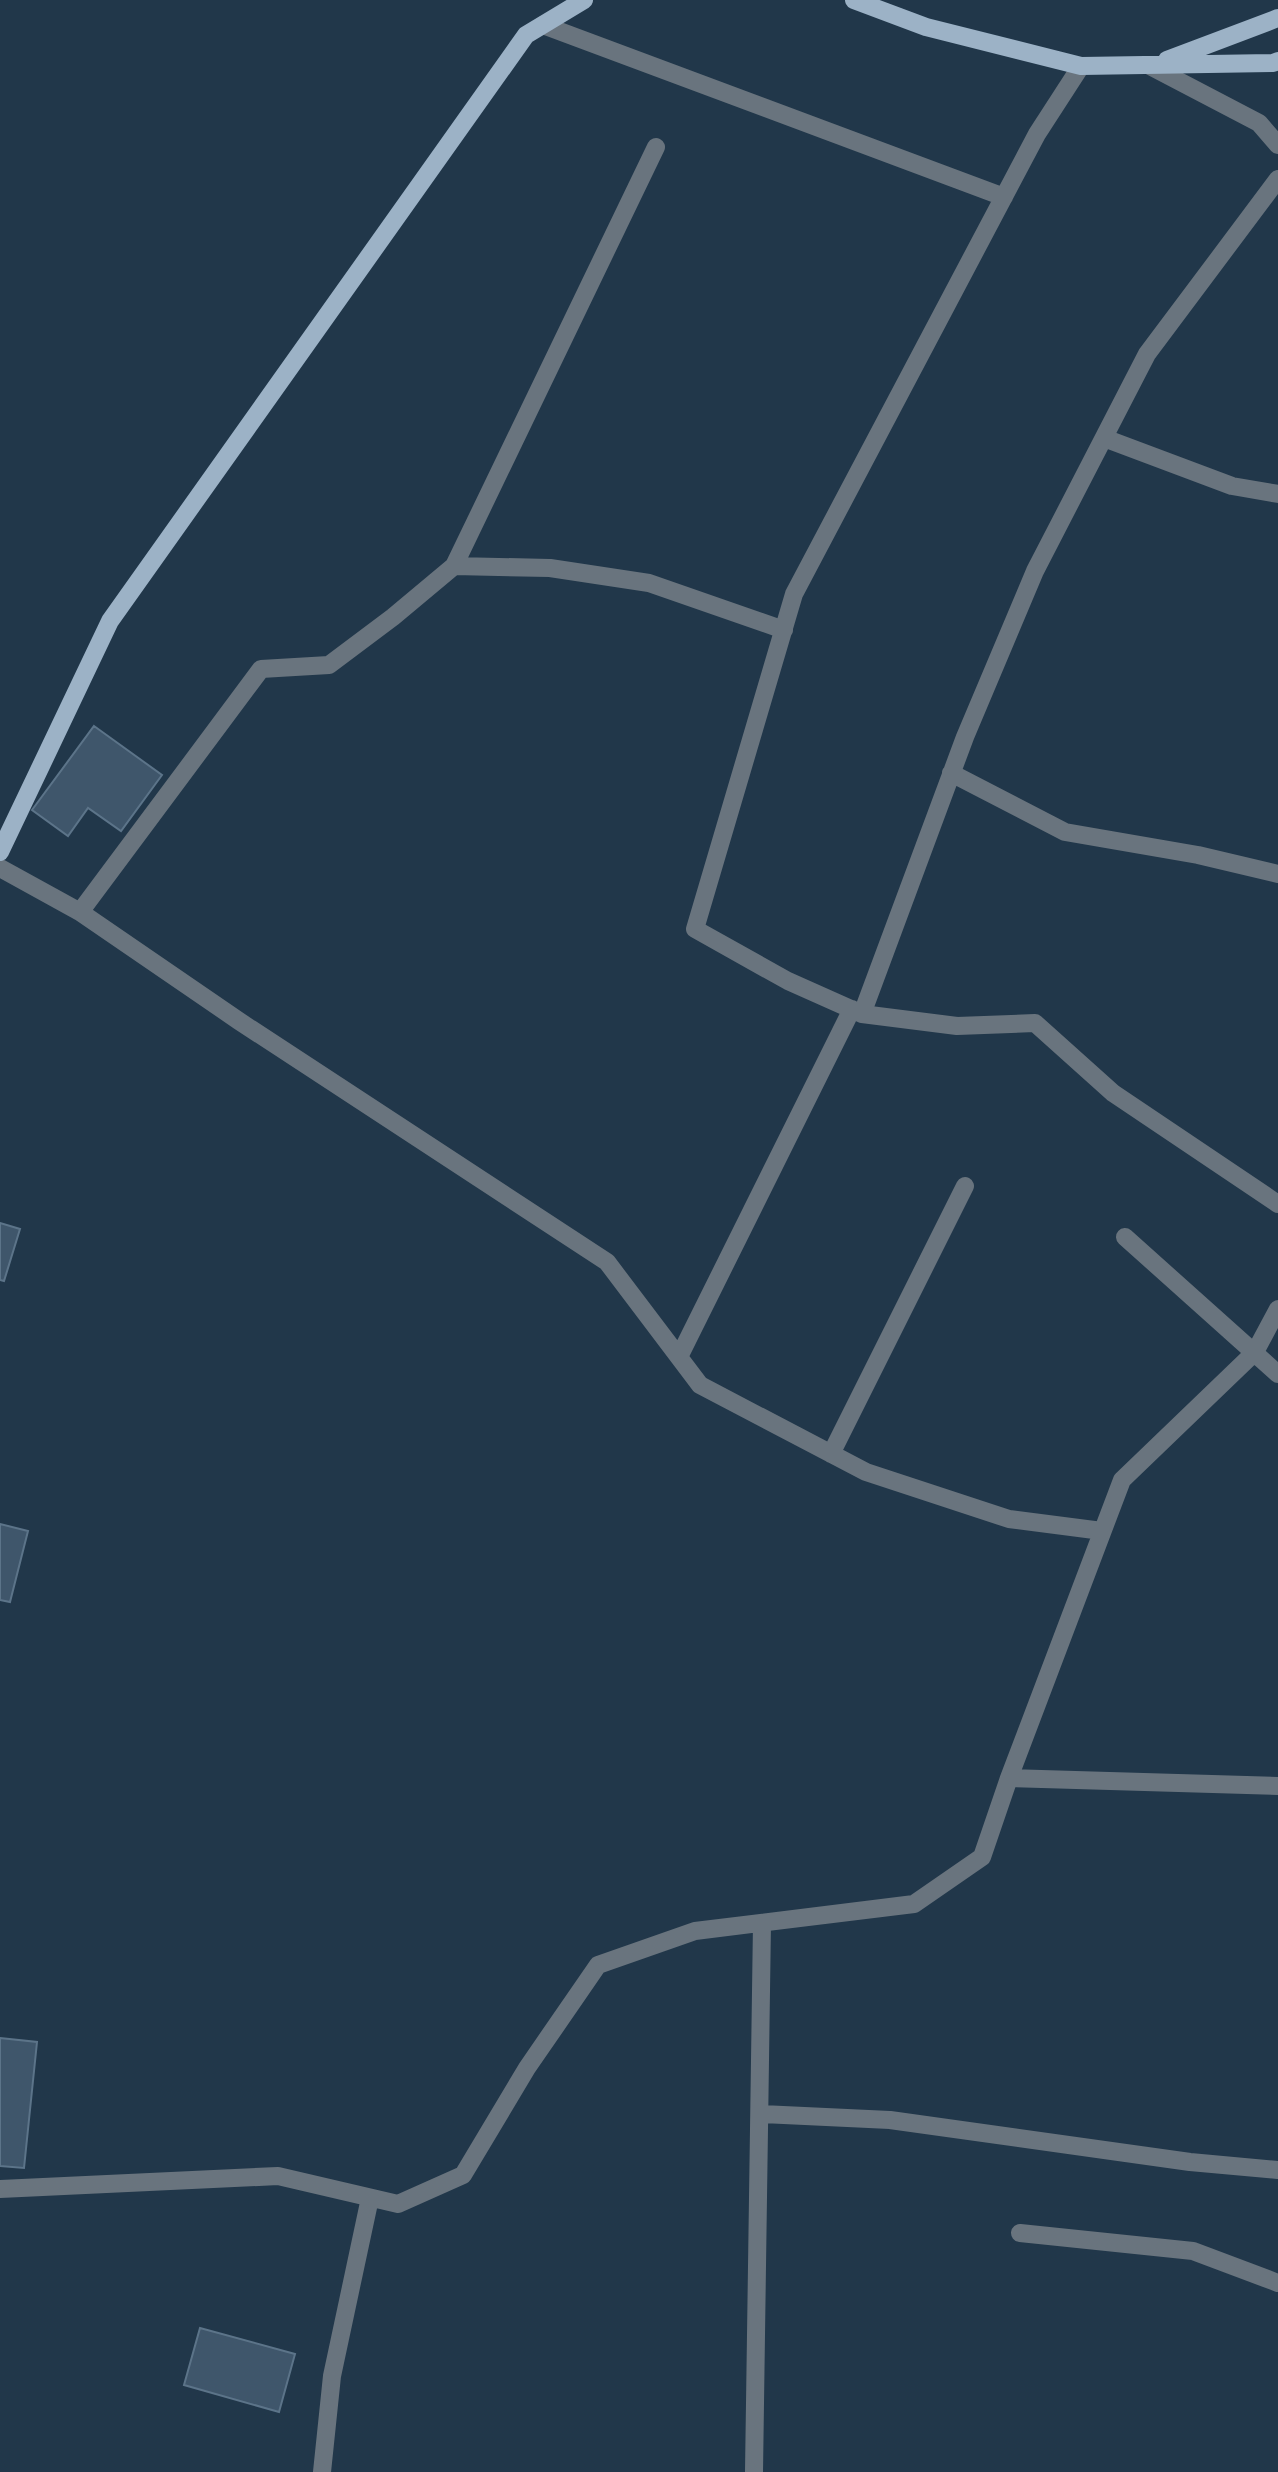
<svg xmlns="http://www.w3.org/2000/svg" width="1278" height="2472" font-family="Montserrat,sans-serif">
  <style>
    .building { fill: #3f566b; stroke: #5c7489; stroke-width: 2 }
    .lines { fill: none; stroke-linecap: round; stroke-linejoin: round }
    .minor { stroke: #69747e; stroke-width: 18 }
    .major { stroke: #9cb2c6; stroke-width: 18 }
  </style>
  <rect width="100%" height="100%" fill="#21374a"/>
  <path class="building" d="M94,726L162,775L121,831L88,808L68,836L32,810Z
    M0,1223L20,1229L4,1281L0,1280Z
    M0,1524L28,1531L10,1602L0,1600Z
    M0,2038L37,2042L24,2168L0,2166Z
    M200,2328L295,2354L279,2412L184,2385Z"/>
  <g class="lines">
    <path class="minor" d="M543,25L1004,197
      M1081,66L1037,134L794,594L695,929L788,981L862,1014L957,1026L1035,1023L1113,1093L1278,1204
      M1150,66L1259,123L1278,145
      M1104,438L1232,486L1278,494
      M454,566L656,147
      M951,773L1065,832L1198,855L1278,874
      M0,868L80,912L239,1021L607,1262L700,1385L866,1472L1009,1519L1102,1531
      M80,912L261,669L329,665L393,617L454,566L550,568L649,583L784,630
      M862,1014L965,737L1035,571L1147,354L1278,179
      M1125,1237L1278,1374
      M679,1357L852,1009
      M831,1454L965,1186
      M1009,1778L1122,1480L1255,1352L1278,1309
      M760,2114L890,2120L1190,2162L1278,2170
      M0,2189L278,2176L398,2204L463,2175L527,2068L598,1965L695,1931L914,1904L982,1857L1009,1778L1278,1786
      M1020,2233L1193,2251L1278,2283
      M322,2472L332,2376L370,2198
      M754,2472L762,1923"/>
    <path class="major" d="M854,0L926,27L1081,66L1273,63L1278,61
      M1167,60L1278,18
      M0,852L110,621L526,35L584,0"/>
  </g>
</svg>
